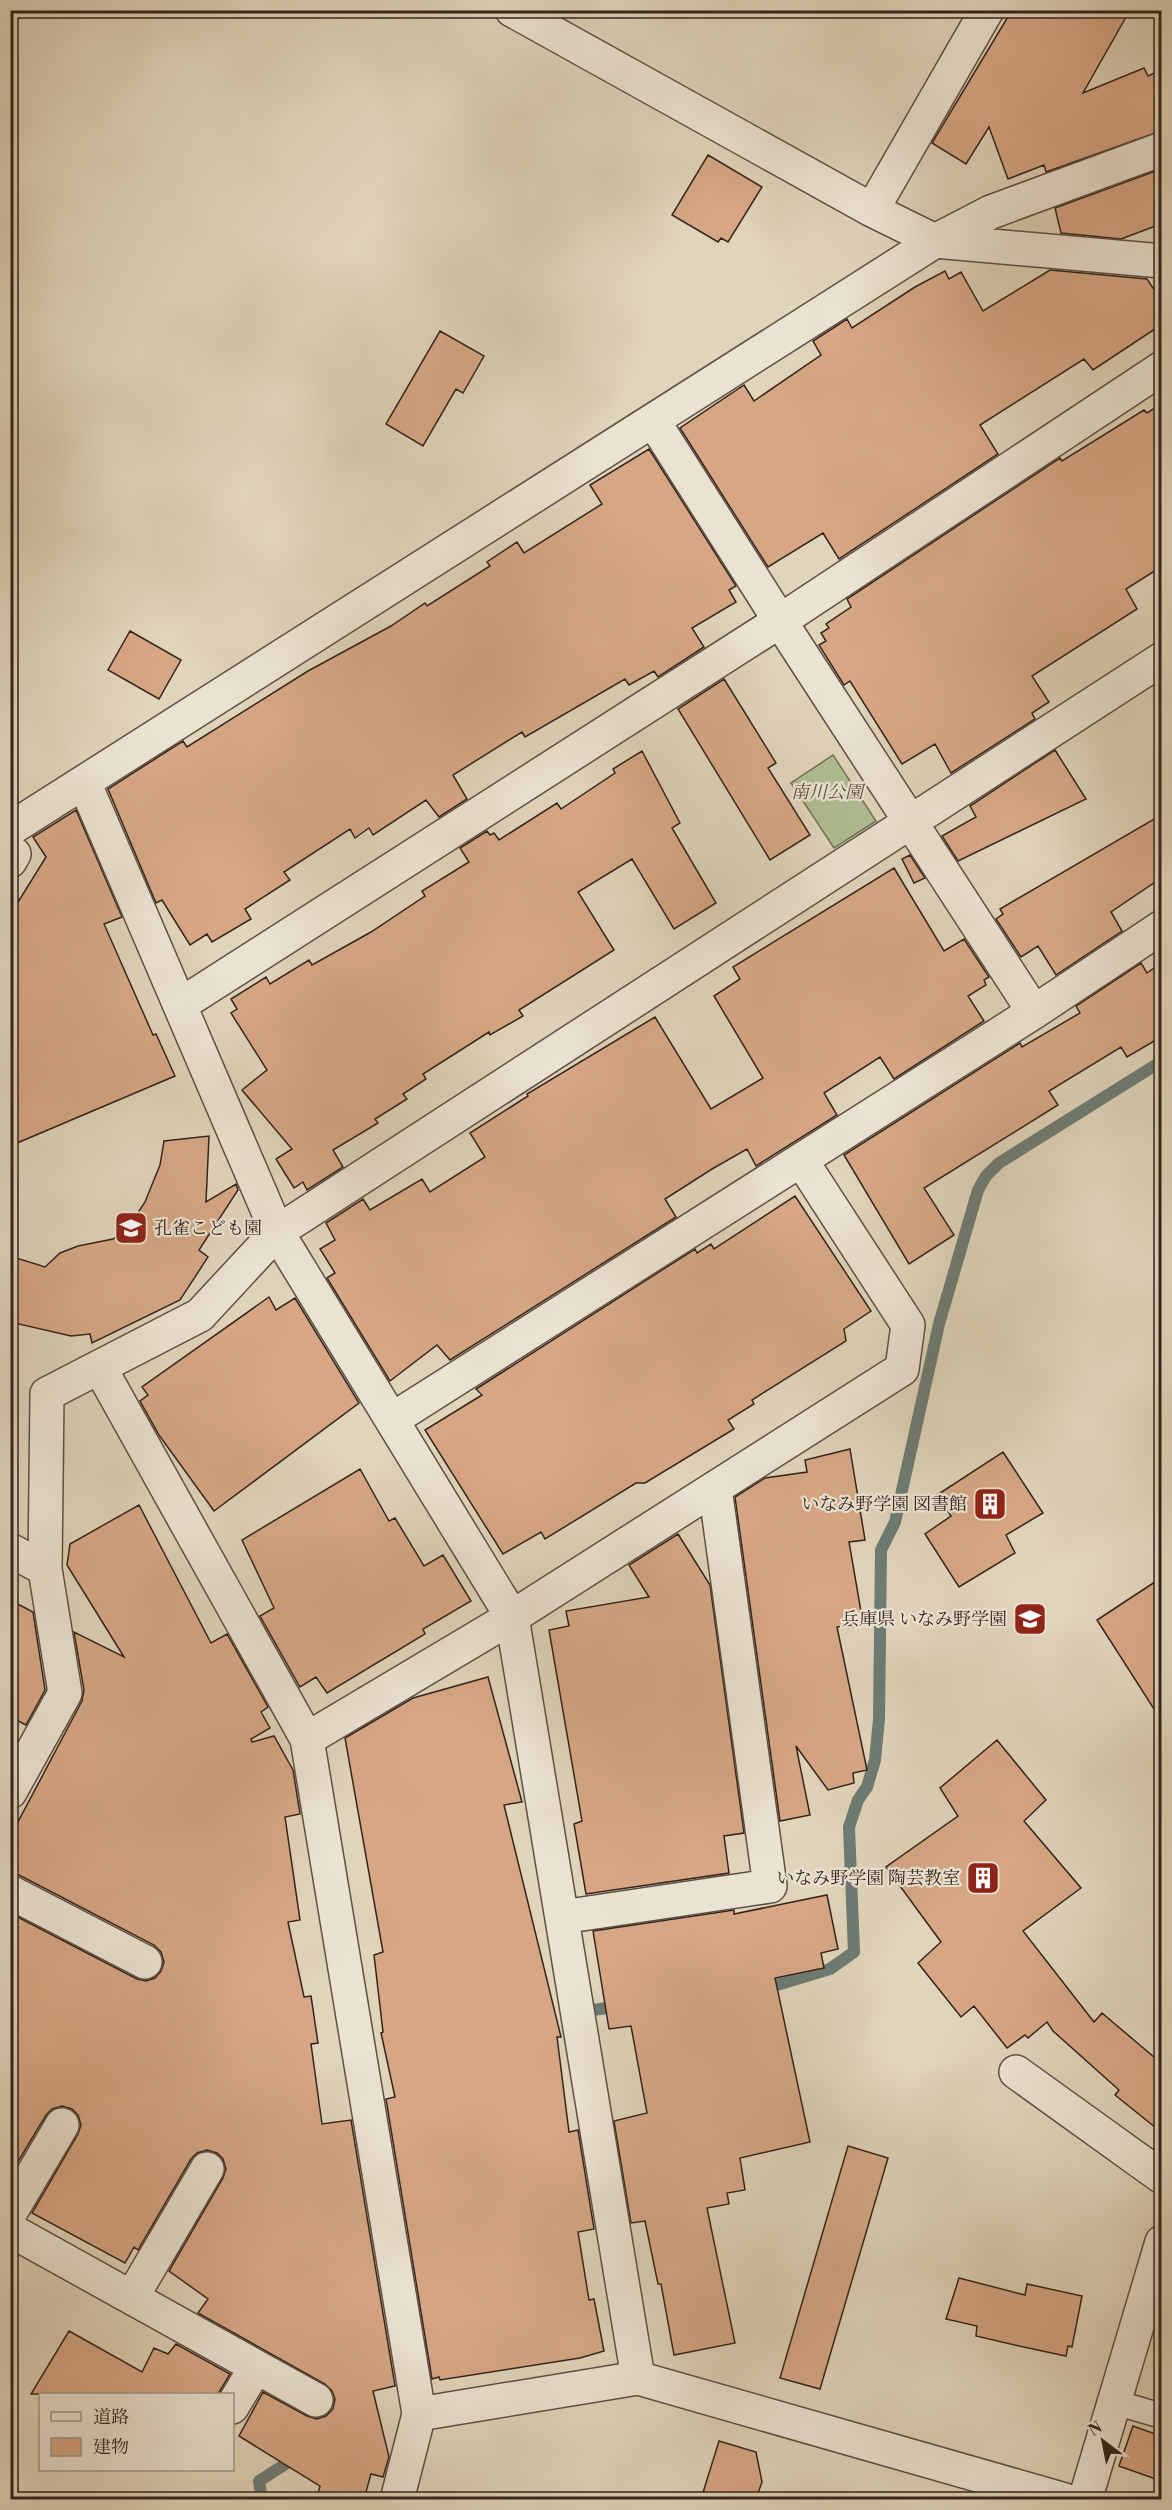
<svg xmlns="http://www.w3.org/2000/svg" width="1172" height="2510" font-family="'Libre Bodoni','Noto Serif JP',serif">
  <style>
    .green { fill: #afbd92; stroke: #717057; stroke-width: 1.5 }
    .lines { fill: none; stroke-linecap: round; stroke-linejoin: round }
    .stream { stroke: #6d7c74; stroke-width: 12 }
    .building { fill: #d7a785; stroke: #33231c; stroke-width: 1.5 }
    .service-casing { stroke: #5e4f44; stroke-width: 27 }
    .minor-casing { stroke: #5e4f44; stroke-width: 36 }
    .service { stroke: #ebe3d2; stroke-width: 24 }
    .minor { stroke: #ebe3d2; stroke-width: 33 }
    .labels { text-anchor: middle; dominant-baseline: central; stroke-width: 4.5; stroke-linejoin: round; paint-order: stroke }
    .park-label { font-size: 18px; font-style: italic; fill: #524a3a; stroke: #ebe3d2 }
    .poi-label { font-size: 18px; fill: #33231c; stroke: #ebe3d2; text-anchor: end }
  </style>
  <rect width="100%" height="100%" fill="#e0d4ba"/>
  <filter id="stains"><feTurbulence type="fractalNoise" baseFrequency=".00333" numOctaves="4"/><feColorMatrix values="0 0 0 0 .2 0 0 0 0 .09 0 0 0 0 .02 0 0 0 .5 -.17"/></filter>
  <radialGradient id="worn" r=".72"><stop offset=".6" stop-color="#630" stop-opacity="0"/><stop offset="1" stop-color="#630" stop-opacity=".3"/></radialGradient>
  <path class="green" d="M833,755L876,821L834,848L791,783Z"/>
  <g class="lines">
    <path class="stream" d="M760,1987L780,1984L830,1969L854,1952L849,1827L858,1800L867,1787L875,1760L879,1719L881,1550L895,1522L939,1324L978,1190L986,1176L999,1163L1162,1061
      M586,2011L621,2006
      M262,2500L259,2481L298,2456"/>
  </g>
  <path class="building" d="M1012,10H1130L1083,93L1144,68L1148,76L1161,70V131L1046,172L1044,165L1008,179L989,127L966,164L932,143Z
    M708,155L762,187L728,242L721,238L718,242L672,215Z
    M1161,169V224L1121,239L1061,233L1055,208Z
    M1050,270L1147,279L1161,300V325L1093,370L1084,359L980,425L998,454L839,559L823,533L768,567L680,428L744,385L754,401L821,355L813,341L847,319L852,328L915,287L945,271L949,279L961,272L983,311Z
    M440,331L484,356L463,393L456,389L423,446L386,424Z
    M1161,404V567L1126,589L1137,609L1032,676L1049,702L1032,713L1035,719L951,773L935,744L902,764L850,681L844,685L819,645L826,641L821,633L829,628L826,624L851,607L847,599L1060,458L1062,461L1144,410L1147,413Z
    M649,449L736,586L729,590L736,602L692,628L704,647L658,677L654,671L629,685L625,679L525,737L522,732L453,775L467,799L439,817L426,800L373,835L369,828L355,838L350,829L284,872L290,880L245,909L251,919L212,942L207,934L190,945L162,900L156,903L108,789L183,741L187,747L308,671L391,626L425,603L427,606L490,566L487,562L517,542L524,553L602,504L590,485Z
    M130,631L181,660L159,699L108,670Z
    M724,679L776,763L768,768L810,835L770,860L678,709Z
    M1055,750L1086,799L958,861L942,836L976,817L970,806Z
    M642,751L680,823L672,828L716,903L674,929L632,859L578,892L614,950L519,1010L523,1016L490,1035L489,1032L423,1074L426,1079L403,1094L407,1099L375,1119L378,1123L333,1150L343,1167L307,1190L303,1182L294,1188L276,1159L292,1149L242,1090L267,1070L231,1013L237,1009L231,999L266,977L270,984L309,960L312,965L371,932L425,896L422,891L469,862L460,848L487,831L490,835L494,833L499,840L557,803L561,809L615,773L613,769Z
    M76,810L122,917L104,924L153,1035L156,1034L175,1076L10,1146V915L46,857L33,837Z
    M1161,815V878L1111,912L1122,931L1056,975L1038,946L1021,957L996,919L1003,914L1000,909Z
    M910,855L925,878L914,883L902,859Z
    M894,868L944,951L964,939L989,977L984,980L986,985L968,996L984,1021L894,1079L880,1057L824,1093L837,1115L756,1166L747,1149L712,1169L665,1199L676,1217L450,1360L437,1345L390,1381L327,1278L335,1273L320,1249L335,1240L326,1223L363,1199L370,1210L422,1179L430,1192L485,1157L470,1133L528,1096L527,1094L655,1017L711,1109L763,1078L714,996L740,979L733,967Z
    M1141,963L1147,973L1161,963V1037L1127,1057L1121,1047L1049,1091L1058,1105L924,1188L954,1235L909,1264L844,1155L1020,1043L1022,1047L1080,1013L1076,1006Z
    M209,1136L206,1202L236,1184L238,1190L199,1250L208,1257L180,1300L92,1343L90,1334L71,1336L10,1322V1256L45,1267L60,1253L78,1246L113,1239L128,1228L145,1202L160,1165L164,1141Z
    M795,1196L871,1311L844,1329L846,1341L752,1400L754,1404L728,1420L734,1429L645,1483H636L545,1539L541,1532L503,1554L425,1430L482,1395L476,1389L695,1249L697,1253L711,1244L714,1249Z
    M269,1297L276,1310L295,1298L359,1403L214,1511L159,1435L140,1401L148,1395L142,1387Z
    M850,1449L865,1540L849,1542L863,1623L837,1627L867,1770L853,1773L854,1783L828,1790L796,1746L810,1815L780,1821L735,1497L765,1478L807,1472L805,1460Z
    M1003,1452L1043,1513L1006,1535L1015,1553L959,1587L925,1534L951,1516L937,1495Z
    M360,1469L389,1521L395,1518L424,1566L443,1555L471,1601L423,1629L425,1634L327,1693L316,1677L300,1687L260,1616L274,1608L242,1540Z
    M139,1505L211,1643L227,1634L268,1707L261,1712L270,1728L251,1739L252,1742L274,1736L293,1770L300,1814L285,1817L300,1920L288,1922L304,1997L311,1996L318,2043L311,2044L322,2124L351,2120L395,2386L373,2391L389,2457L383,2477L371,2474L364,2499H339L318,2493L320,2486L239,2436L263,2392L307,2416L317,2419L326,2416L333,2409L335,2399L332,2391L325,2384L198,2313L208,2299L169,2271L223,2178L226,2169L223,2159L217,2153L207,2150L197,2153L191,2159L138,2250L134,2247L125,2263L32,2213L78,2134L81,2125L78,2115L72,2109L62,2106L52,2109L46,2115L10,2175V1913L137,1979L146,1981L155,1978L161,1971L164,1962L161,1952L154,1945L19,1875L10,1873V1837L82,1701L84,1690L74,1632L124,1657L67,1565L70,1544Z
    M678,1534L710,1585L744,1833L724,1836L729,1873L586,1894L574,1824L582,1821L549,1630L569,1626L566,1611L649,1597L629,1565Z
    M1161,1578V1720L1097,1620Z
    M10,1600L33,1612L45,1690L26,1725L10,1717Z
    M488,1677L522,1802L504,1805L561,2037H557L569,2132L578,2130L594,2229L578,2232L589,2300L594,2299L604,2351L580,2358L440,2380L439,2377L432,2379L386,2099L395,2097L381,2033L383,2032L374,1955L383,1952L345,1738L413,1698Z
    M997,1740L1046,1800L1024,1821L1081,1888L1023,1931L1094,2022L1102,2013L1161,2063V2132L1115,2095L1119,2090L1053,2031L1047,2022L1028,2038L1025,2035L1007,2048L974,2006L961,2017L918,1963L941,1942L886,1867L958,1816L940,1788Z
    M827,1895L838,1949L821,1953L824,1968L775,1978L810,2142L740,2158L745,2190L727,2193L729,2204L707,2208L735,2343L674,2355L661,2284H658L645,2221L631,2223L614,2121L647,2113L631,2026L609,2029L593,1931L734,1910V1914Z
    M848,2146L888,2158L820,2389L780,2378Z
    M959,2278L1025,2295L1027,2284L1082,2296L1072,2347L1068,2346L1066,2356L1019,2346L976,2336L977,2326L946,2319Z
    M69,2331L142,2372L154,2348L168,2354L176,2344L230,2374L218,2394H31Z
    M1133,2426L1161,2436V2481L1119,2466Z
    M719,2441L756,2452L762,2482L756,2499H701Z"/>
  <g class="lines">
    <defs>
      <path id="service" d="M1114,2402L1162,2416"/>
      <path id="minor" d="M512,10L872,210L935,241L1162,261
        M872,210L987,10
        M654,422L780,621L1034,1012
        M84,782L277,1232L512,1617L638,2378L1065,2500
        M10,829L935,241L991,212L1162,149
        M10,852L14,854L10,861
        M180,1005L780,621L1162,368
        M100,1368L307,1739L419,2414L397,2500
        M393,1419L1034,1012L1162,927
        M10,1550L45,1569
        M307,1739L512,1617L902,1369L908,1325L801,1160
        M10,1792L65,1693L45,1569L47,1394L200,1315L277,1232L1162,659
        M10,1892L145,1962
        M562,1917L770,1886L715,1488
        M1016,2072L1162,2177
        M10,2213L62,2125
        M10,2230L316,2400
        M132,2297L207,2169
        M232,2407L256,2367
        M419,2414L638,2378
        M1085,2500L1162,2242"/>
    </defs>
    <use href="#service" class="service-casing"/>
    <use href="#minor" class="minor-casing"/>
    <use href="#service" class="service"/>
    <use href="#minor" class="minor"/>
  </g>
  <defs>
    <symbol id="school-square" viewBox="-11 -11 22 22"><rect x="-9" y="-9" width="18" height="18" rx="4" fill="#8f2418" stroke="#ebe3d2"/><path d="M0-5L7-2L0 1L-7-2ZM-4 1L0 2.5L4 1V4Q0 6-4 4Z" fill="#fff"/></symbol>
    <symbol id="building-square" viewBox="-11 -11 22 22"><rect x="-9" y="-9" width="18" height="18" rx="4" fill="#8f2418" stroke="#ebe3d2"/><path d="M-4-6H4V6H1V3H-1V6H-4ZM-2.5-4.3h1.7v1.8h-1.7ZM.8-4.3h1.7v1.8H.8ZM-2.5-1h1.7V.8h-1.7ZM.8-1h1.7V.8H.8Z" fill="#fff"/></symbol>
  </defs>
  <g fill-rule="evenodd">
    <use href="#school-square" x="112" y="1209" width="38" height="38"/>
    <use href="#building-square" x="971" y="1485" width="38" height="38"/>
    <use href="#school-square" x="1011" y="1600" width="38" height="38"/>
    <use href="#building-square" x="964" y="1859" width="38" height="38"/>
  </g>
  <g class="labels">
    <g class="park-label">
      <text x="827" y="792">南川公園</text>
    </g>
    <g class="poi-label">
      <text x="154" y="1228" text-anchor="start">孔雀こども園</text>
      <text x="967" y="1504">いなみ野学園 図書館</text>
      <text x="1007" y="1619">兵庫県 いなみ野学園</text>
      <text x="960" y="1878">いなみ野学園 陶芸教室</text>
    </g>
  </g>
  <rect width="1172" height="2510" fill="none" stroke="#e0d4ba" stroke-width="36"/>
  <rect x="12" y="12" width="1148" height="2486" fill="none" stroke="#33231c" stroke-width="3"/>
  <rect x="18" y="18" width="1136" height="2474" fill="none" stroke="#33231c" stroke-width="1.5"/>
  <rect x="39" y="2393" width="195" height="78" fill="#ebe3d2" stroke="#a19689" stroke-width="1.5"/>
  <rect x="51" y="2412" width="30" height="9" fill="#ebe3d2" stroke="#a19689" stroke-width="1.5"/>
  <text x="93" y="2423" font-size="18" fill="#33231c">道路</text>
  <rect x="51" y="2438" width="30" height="18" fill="#d7a785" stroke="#a19689" stroke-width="1.5"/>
  <text x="93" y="2453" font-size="18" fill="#33231c">建物</text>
  <g transform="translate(1103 2441) rotate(328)" stroke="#ebe3d2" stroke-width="4.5" paint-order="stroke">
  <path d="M0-4.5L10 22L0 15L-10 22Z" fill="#33231c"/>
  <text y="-9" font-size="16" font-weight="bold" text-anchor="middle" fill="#33231c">N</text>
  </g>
  <rect width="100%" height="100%" filter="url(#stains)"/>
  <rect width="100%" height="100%" fill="url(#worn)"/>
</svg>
